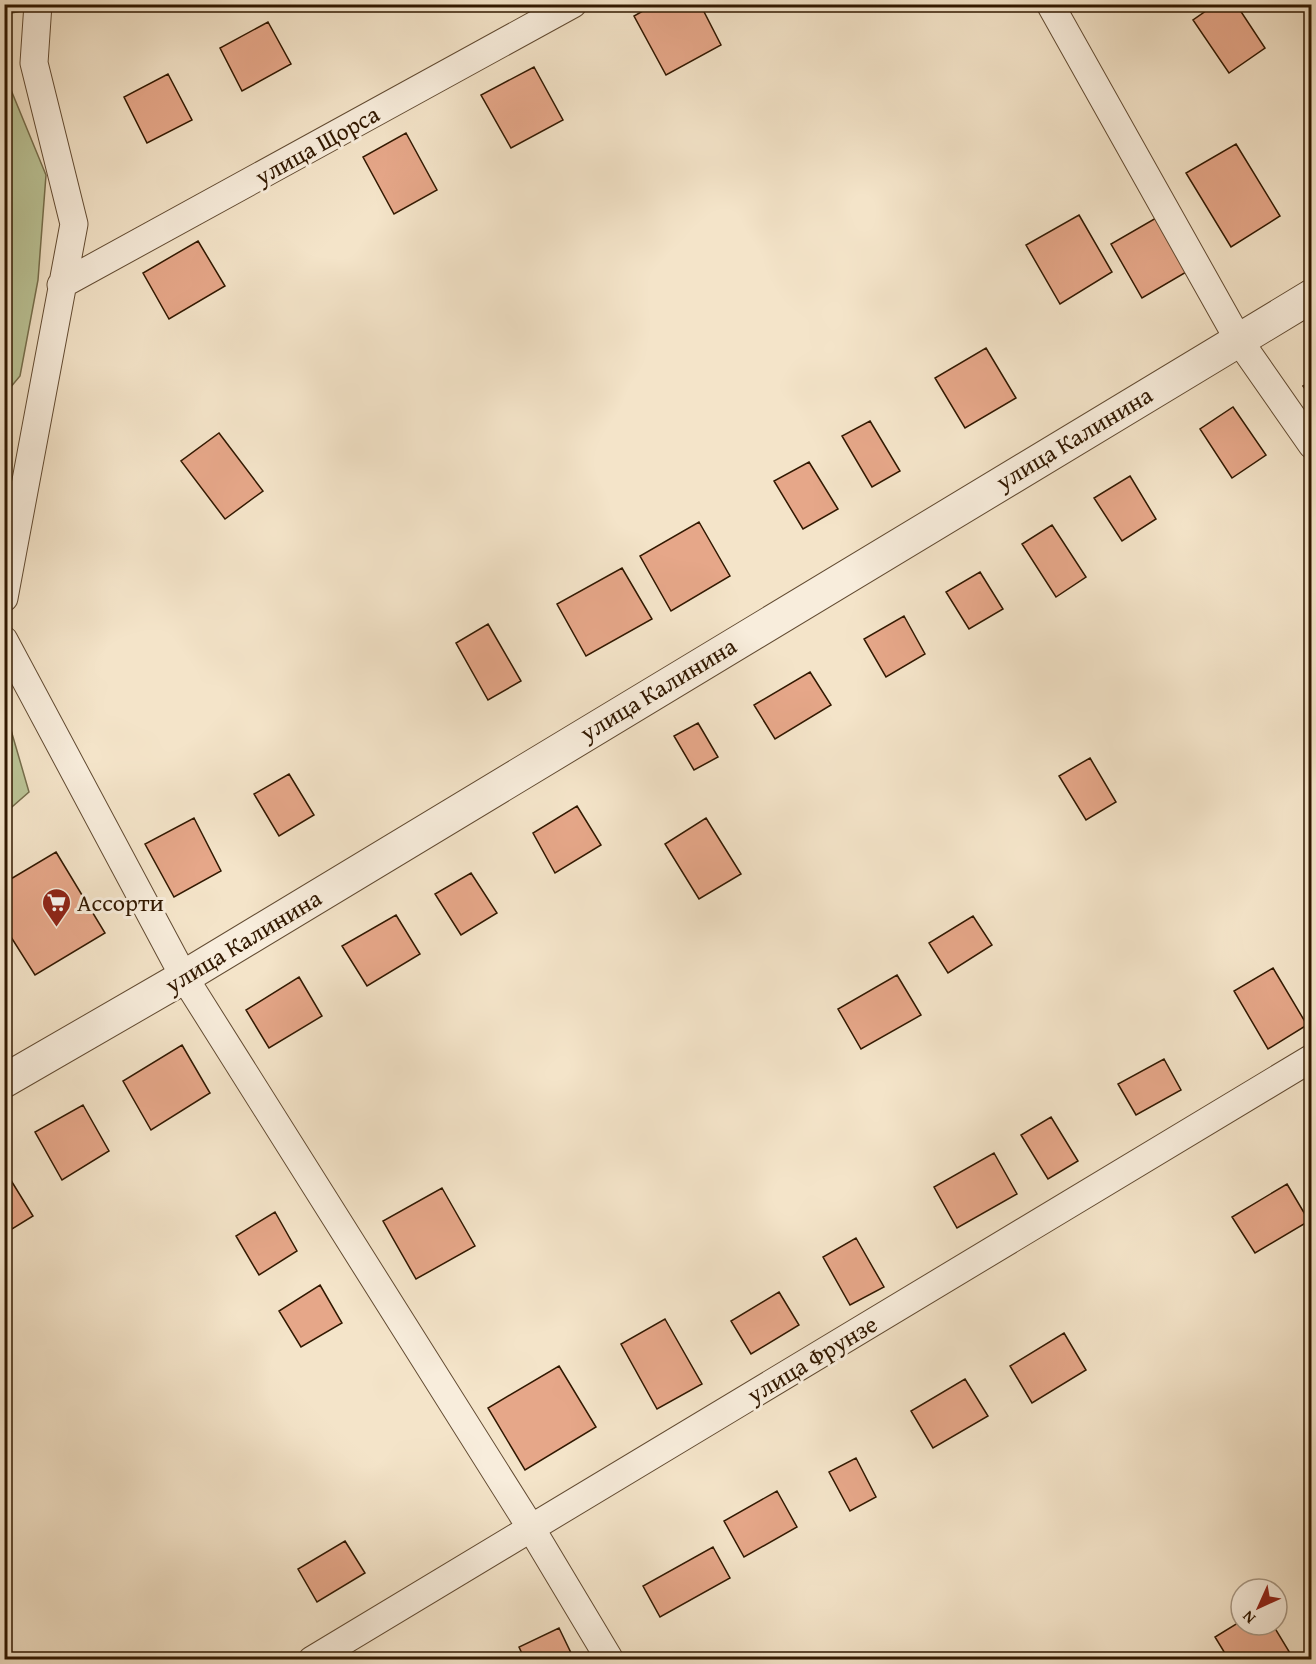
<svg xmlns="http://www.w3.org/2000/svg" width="1316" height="1664" font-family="'Gentium Book Plus',serif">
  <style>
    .green { fill: #bbc497; stroke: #766e4c; stroke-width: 1.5 }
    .building { fill: #e6a789; stroke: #311800; stroke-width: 1.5 }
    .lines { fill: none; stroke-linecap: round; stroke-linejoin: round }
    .minor-casing { stroke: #624b32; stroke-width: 29 }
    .tertiary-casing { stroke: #624b32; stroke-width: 35 }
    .minor { stroke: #f8eddc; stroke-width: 27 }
    .tertiary { stroke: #f8eddc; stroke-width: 33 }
    .labels { text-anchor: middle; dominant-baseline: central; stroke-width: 6; stroke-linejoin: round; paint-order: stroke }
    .street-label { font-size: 24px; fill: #311800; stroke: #f8eddc }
    .poi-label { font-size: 24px; fill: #311800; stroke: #f8eddc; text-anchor: start }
  </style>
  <rect width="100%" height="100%" fill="#f4e4c9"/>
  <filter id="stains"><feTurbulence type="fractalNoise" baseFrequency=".00333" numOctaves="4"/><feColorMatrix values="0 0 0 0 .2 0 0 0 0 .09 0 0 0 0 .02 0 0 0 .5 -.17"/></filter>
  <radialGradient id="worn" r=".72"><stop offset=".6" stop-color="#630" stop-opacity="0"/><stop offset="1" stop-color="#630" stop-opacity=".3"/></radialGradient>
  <path class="green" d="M5,5H32L34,9L5,14Z
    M5,85L11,90L46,175L38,280L20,376L5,394Z
    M4,706L29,792L5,813H4Z"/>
  <path class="building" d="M397,4H412L400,11Z
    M655,4H700L721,45L666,75L634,16Z
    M1216,4H1236L1265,48L1229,73L1193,20Z
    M268,22L291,64L242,91L220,48Z
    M534,67L563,120L511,148L481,95Z
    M168,74L192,120L147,143L124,97Z
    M406,133L437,190L394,214L363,157Z
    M1236,144L1280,216L1231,247L1186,173Z
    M1079,215L1112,272L1060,304L1026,245Z
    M1156,218L1188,271L1142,298L1111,244Z
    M198,241L225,286L169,319L143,273Z
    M986,348L1016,398L965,428L935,378Z
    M1312,381V399L1303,386Z
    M1233,407L1266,455L1232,478L1200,429Z
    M870,421L900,471L872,487L842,436Z
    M219,433L263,491L225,519L181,461Z
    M809,462L838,509L803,529L774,481Z
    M1130,476L1156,519L1122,541L1094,498Z
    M699,522L730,576L671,611L640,556Z
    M1052,525L1086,577L1056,597L1022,544Z
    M622,568L652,619L586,656L557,604Z
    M1312,571V584L1305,575Z
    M980,572L1003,609L969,629L946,592Z
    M904,616L925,654L886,677L864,639Z
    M488,624L521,681L488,700L456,643Z
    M810,672L831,705L775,739L754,705Z
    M698,723L718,757L694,770L674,736Z
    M1090,758L1116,802L1086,820L1059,776Z
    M289,774L314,815L279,836L254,794Z
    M577,806L601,845L555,873L533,833Z
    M194,818L221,871L174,897L145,844Z
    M706,818L741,874L699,899L665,844Z
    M56,852L105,933L35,975L4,926V883Z
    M471,873L497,913L461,935L435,894Z
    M396,915L420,954L367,986L342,946Z
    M973,916L992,945L948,973L929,943Z
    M1273,968L1307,1025L1268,1049L1234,991Z
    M897,975L921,1015L861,1049L838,1009Z
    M299,977L322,1016L269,1048L246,1010Z
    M182,1045L210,1093L151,1130L123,1081Z
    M1164,1059L1181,1090L1136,1115L1118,1084Z
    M83,1105L109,1151L62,1180L35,1132Z
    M1051,1117L1078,1161L1048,1179L1021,1135Z
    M994,1153L1017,1194L957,1228L934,1187Z
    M4,1169L33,1216L4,1234Z
    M1287,1184L1309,1221L1255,1253L1232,1217Z
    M442,1188L475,1246L416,1279L383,1221Z
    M275,1212L297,1251L259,1275L236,1236Z
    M856,1238L884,1287L850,1305L823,1257Z
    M320,1285L342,1323L301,1347L279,1311Z
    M779,1292L799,1325L751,1354L731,1321Z
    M665,1319L702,1384L657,1409L621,1344Z
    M1064,1333L1086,1370L1032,1403L1010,1366Z
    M559,1366L596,1427L525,1470L488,1408Z
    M965,1379L988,1416L933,1448L911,1411Z
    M856,1458L876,1497L850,1511L829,1472Z
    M777,1491L797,1527L744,1557L724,1521Z
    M345,1541L365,1573L317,1602L298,1569Z
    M713,1547L730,1578L660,1617L643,1586Z
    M1241,1621V1625H1273L1293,1658L1229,1660L1215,1637Z
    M559,1628L572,1655L562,1660H525L519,1647Z"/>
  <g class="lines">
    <defs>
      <path id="minor" d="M1050,4L1238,339L1312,445
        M61,285L573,4
        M4,598L74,224L34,63L38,4
        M4,640L184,977L531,1528L610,1660
        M312,1660L1312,1058"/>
      <path id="tertiary" d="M4,1081L184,977L1312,296"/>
    </defs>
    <use href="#minor" class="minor-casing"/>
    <use href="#tertiary" class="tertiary-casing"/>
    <use href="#minor" class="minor"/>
    <use href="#tertiary" class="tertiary"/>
  </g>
  <defs>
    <symbol id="supermarket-pin" viewBox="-11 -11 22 30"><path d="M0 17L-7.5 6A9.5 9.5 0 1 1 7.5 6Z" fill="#8f2418" stroke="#f8eddc"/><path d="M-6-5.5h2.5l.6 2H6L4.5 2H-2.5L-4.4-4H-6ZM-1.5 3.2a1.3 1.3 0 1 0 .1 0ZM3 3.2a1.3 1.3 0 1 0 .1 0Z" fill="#fff"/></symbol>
  </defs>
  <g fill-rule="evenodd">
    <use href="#supermarket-pin" x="40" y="886" width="33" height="45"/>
  </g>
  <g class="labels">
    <g class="street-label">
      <text transform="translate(317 145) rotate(-29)">улица Щорса</text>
      <text transform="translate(1074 438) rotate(-31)">улица Калинина</text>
      <text transform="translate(658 689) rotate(-31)">улица Калинина</text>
      <text transform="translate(243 941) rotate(-31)">улица Калинина</text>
      <text transform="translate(812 1359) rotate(-31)">улица Фрунзе</text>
    </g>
    <g class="poi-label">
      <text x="77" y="902">Ассорти</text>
    </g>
  </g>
  <rect width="1316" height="1664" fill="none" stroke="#f4e4c9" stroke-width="24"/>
  <rect x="6" y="6" width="1304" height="1652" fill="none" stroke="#311800" stroke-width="3"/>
  <rect x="12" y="12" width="1292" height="1640" fill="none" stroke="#311800" stroke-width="1.5"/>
  <g transform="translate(1259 1607) rotate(225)"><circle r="28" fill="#f8eddc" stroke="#a89884" stroke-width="1.5"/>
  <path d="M0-4.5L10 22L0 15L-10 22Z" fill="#8f2418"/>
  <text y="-9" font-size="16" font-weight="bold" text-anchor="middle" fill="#311800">N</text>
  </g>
  <rect width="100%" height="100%" filter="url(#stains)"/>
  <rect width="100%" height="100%" fill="url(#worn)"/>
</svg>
